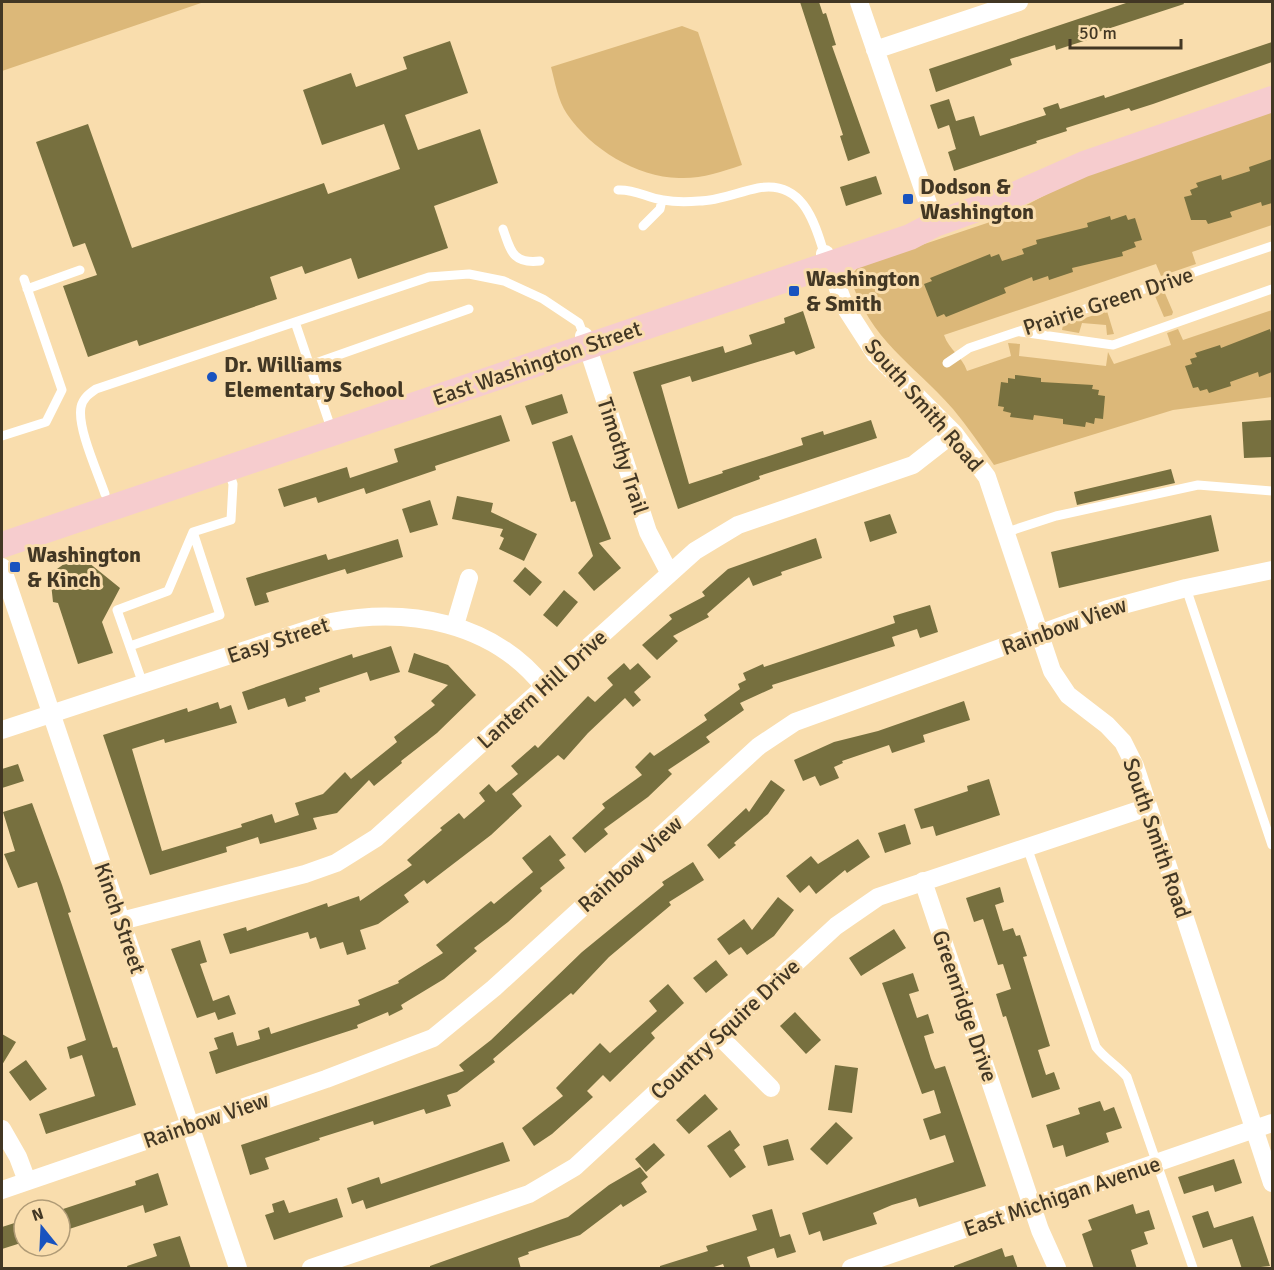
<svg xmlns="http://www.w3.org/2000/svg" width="1274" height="1270" font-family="Signika,sans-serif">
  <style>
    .green { fill: #dcb879 }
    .building { fill: #77703f }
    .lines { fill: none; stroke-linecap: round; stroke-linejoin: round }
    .lane { stroke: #fff; stroke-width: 9 }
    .street { stroke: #fff; stroke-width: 18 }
    .secondary { stroke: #f6ccce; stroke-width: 26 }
    .poi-dot { fill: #1953bf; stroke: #f9ddad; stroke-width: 2 }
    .labels { text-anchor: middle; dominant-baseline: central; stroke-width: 6; stroke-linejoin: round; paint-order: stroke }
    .poi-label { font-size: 22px; font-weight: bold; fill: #423724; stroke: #f9ddad; text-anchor: start }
    .street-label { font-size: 22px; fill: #423724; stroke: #f9ddad }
  </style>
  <rect width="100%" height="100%" fill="#f9ddad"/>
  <path class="green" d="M2,2H204L2,71Z
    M682,26L698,32L742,165C721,172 701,179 679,178C636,177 591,149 567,114C558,101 555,82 551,67Z
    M1272,106V225L1192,252L1196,264L1161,276L1156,264L944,335C949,350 962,356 967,371L1011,356L1008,343L1020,344L1019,356L1106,366L1108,352L1114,364L1171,345L1167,333L1178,329L1183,340L1272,310V397L1173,410L994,465C981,446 968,427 953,409C912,362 871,342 850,277L859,266L1002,218L1106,163Z
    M1164,291L1173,312L1172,315L1164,317L1155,296Z
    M1107,311L1114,334L1107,335L1106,325L1082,323L1079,333L1062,330L1063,325Z"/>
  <path class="building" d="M800,2H819L823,14L826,13L836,45L832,46L870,153L848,161L840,136L843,135Z
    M1129,2H1183L1184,4L1086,36L1087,40L1056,50L1055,45L1010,59L1012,65L936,92L929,69Z
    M450,41L468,93L405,115L418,150L480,129L498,183L434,206L448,248L358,279L351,258L305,274L302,266L270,277L277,299L139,346L137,340L88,357L63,286L97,275L85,243L73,247L36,142L88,124L132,248L324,183L328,194L400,169L384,124L322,145L303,90L351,73L356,87L407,69L403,57Z
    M1272,42V62L1153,104L1131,111L1129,108L1066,128L1067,131L1036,141L1037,143L954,171L948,152L956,149L949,125L938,129L930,105L949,99L956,121L974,116L980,136L1046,115L1043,108L1058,103L1060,109L1104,95L1105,98Z
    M1272,159V203L1262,206L1261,202L1230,212L1232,217L1208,224L1206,220H1191L1184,197L1192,195L1190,190L1198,187L1196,183L1221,175L1222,180L1250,171L1249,167Z
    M876,176L882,194L846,206L840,187Z
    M1126,215L1128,220L1135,218L1142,240L1134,242L1136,247L1122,252L1123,256L1072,268L1073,272L1049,280L1048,276L1033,281L1032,277L1004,288L1006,293L946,317L944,314L937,317L924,284L932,281L930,278L990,254L991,257L999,254L1002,261L1024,254L1022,249L1037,244L1036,240L1088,227L1087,223L1110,216L1111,220Z
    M803,311L815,348L796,355L794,351L692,382L690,376L661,385L689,484L723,473L722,471L803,445L801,438L823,431L824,435L871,420L877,438L759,476L760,479L678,509L633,372L723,346L725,353L752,344L749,335L785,323L784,318Z
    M1270,329L1272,337V372L1259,377L1258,372L1230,382L1231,386L1209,393L1207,389L1200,391L1198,387L1193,388L1185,366L1192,364L1190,359L1197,357L1195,353L1220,345L1221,348Z
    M1015,375L1041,378V382L1093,385L1092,389L1099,390L1098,395L1105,396L1103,419L1095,418L1094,424L1086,422L1085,427L1063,424V419L1034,415L1033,420L1010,417L1011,413L1003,411L1004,407L998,406L1001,382L1008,383V378L1015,379Z
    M562,394L568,413L532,425L525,406Z
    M501,415L510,441L435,466L436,470L366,494L364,488L318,503L316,497L284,507L278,489L347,467L350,478L398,462L394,449Z
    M1272,420V457L1244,458L1242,422Z
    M572,435L611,539L599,543L621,568L594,591L578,573L593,556L575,501L571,502L552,442Z
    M1171,469L1175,483L1077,505L1074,492Z
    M457,496L493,503L491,512L537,534L524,561L499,549L504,538L500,536L503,529L452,519Z
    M430,500L438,525L410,533L402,509Z
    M890,514L897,533L870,542L864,522Z
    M1211,515L1219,551L1059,588L1051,552Z
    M816,538L822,558L781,572L782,575L753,586L749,577L707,614L709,617L673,636L678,641L657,660L642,645L672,619L669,615L705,596L702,592L728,569Z
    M398,539L403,557L347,574L345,569L266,593L269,602L255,606L246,578L326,554L328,560Z
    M78,554L120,588L102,622L113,653L78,664L58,603L53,602L50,574Z
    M525,567L542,582L530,596L513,581Z
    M564,590L578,602L557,627L543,615Z
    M930,605L938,632L920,638L917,629L892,637L895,646L772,685L773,688L740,703L744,710L706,737L710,742L668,770L672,774L648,797L604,829L608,834L585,853L572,838L605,808L602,804L642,775L635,767L650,752L654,756L707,720L704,715L740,689L738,684L746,680L743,673L763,664L764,667L895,623L893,616Z
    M391,646L400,672L370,681L367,672L319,688L320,692L305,697L306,701L288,707L285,698L248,710L242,692L352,654L353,658Z
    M414,653L448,665L476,695L437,733L401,761L402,763L374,786L369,780L337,813L313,818L317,829L260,844L258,837L226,847L227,852L150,875L103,735L187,708L188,712L218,702L220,709L231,705L237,723L165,743L164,739L132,749L162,851L242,827L241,824L272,814L275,823L299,815L295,803L323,794L345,772L351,779L397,742L394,737L435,705L431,701L448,685L408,672Z
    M624,663L630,670L638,663L651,677L634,692L641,700L633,707L625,698L588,733L564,760L558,755L512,794L522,806L491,835L427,884L424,880L404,895L409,902L378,924L360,930L366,949L347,955L343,942L320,949L316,937L310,939L308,932L230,954L223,934L246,927L247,931L327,903L328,907L359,896L360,901L412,865L407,860L442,830L440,828L459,813L464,819L485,801L479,793L489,784L496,792L518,774L511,766L535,745L538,748L588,696L595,702L613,685L607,678Z
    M964,701L970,720L923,735L925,742L892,753L889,745L842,761L843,763L834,767L839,778L820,786L815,776L803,781L794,760L834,742L878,731Z
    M18,764L24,781L2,788V769Z
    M989,779L1000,815L936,836L933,826L921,829L914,809L968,791L967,786Z
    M771,780L785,790L768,814L734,843L736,845L719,859L707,845L746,808L749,812Z
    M32,803L62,885L71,912L68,913L113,1048L117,1047L136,1105L46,1134L39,1114L95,1096L82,1055L70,1059L67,1047L86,1040L37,882L18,888L4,854L15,851L3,812Z
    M905,824L911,844L885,853L878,833Z
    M550,835L566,855L559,860L565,868L540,888L542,891L508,922L474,948L477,951L444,979L401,1005L403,1009L389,1016L388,1012L357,1025L358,1028L216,1074L209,1052L218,1049L214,1038L233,1032L237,1046L260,1039L258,1031L269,1027L271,1034L360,1005L358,1000L399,983L398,981L443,953L436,945L491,901L494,904L533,872L522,858Z
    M858,839L870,857L847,873L845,870L816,894L809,885L800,893L786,876L811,856L818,864Z
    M693,862L704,880L669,902L671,905L609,957L573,995L571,993L493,1059L495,1062L457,1092L447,1095L451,1106L426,1114L424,1109L374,1125L373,1121L319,1138L320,1140L265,1158L269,1169L250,1175L241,1145L464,1071L459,1065L491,1040L582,952L664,885L662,882Z
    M1000,887L1004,902L995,905L1003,931L1013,928L1016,936L1020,935L1027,956L1023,957L1050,1046L1038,1050L1046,1075L1054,1072L1060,1089L1032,1098L1006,1016L1003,1017L996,994L1011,989L1003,964L998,965L983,919L974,922L966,898Z
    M778,897L794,910L774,936L747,955L741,947L729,955L717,939L744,919L752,930Z
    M894,929L906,948L861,976L849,958Z
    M200,940L207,962L200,964L213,1001L229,995L236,1014L218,1020L215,1012L197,1018L171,949Z
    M716,960L728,975L706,993L693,978Z
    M913,973L919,991L909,994L917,1018L928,1014L934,1033L924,1036L931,1059L935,1069L945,1066L986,1186L919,1207L916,1198L892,1205L873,1213L877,1224L823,1241L820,1231L809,1235L802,1213L954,1162L945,1135L930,1140L923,1119L941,1113L934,1090L922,1094L882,983Z
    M668,984L684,1003L651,1033L655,1038L610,1082L603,1075L587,1091L593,1097L552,1134L534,1146L522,1128L563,1096L556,1088L600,1043L610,1053L657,1011L649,1001Z
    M795,1012L821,1040L806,1054L780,1026Z
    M2,1034L16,1042L2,1065Z
    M26,1060L47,1089L30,1101L9,1072Z
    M835,1065L858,1068L852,1113L828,1110Z
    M705,1094L718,1109L689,1134L676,1120Z
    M1100,1101L1104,1111L1114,1107L1122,1128L1106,1133L1109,1142L1066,1157L1063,1145L1053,1148L1046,1125L1080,1114L1078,1108Z
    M836,1122L853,1138L827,1165L810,1149Z
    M730,1130L740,1145L734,1150L746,1167L730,1178L707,1146Z
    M788,1139L794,1160L768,1166L763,1146Z
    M503,1142L510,1161L366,1209L363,1200L352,1204L347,1188L379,1177L381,1184Z
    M654,1143L665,1155L646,1172L635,1159Z
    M1234,1159L1242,1183L1215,1192L1213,1185L1184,1194L1178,1177Z
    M640,1167L648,1177L641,1183L647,1192L623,1207L621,1204L580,1235L528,1252L529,1254L518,1258L521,1269H430V1266L568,1217L609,1185Z
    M158,1173L168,1205L145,1213L143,1205L60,1232V1210L136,1185L135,1181Z
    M337,1198L343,1217L274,1240L265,1215L274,1212L272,1204L284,1200L289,1213Z
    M1133,1204L1136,1214L1149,1210L1155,1229L1144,1232L1148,1244L1131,1250L1137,1269H1094L1082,1234L1092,1230L1088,1220Z
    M772,1209L780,1237L790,1234L796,1252L777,1258L774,1248L747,1257L751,1269H725L723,1264L708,1269H660V1266L708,1251L706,1246L757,1230L752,1215Z
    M1208,1211L1214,1228L1253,1216L1270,1266L1242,1269L1232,1239L1203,1248L1192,1216Z
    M24,1220V1242L2,1249V1227Z
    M180,1236L191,1269H128L127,1266L157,1256L153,1244Z
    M1002,1248L1005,1257L1013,1255L1018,1269H954V1266Z"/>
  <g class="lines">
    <path class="lane" d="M618,190C635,189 647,198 663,200C674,202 688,202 699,201C719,201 738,192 758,188C801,180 814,219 824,253
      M643,226L660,209L662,200
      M503,229C511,252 513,264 540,261
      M27,289L80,270
      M295,322L332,431
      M1021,332L1113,345L1272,289
      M947,363L969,348L1272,246
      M310,365L469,309
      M2,436L46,422L62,390L24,279
      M105,494C98,473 77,428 81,407C83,398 89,394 96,389L429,277L469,274L504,281L543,299L579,323L584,336
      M1004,533L1056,516L1198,485L1272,491
      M1186,588L1272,845
      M130,646L220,615L193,532
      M143,684L117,610L168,591L193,532L231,520L233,484L228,469
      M1027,847L1096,1047C1105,1059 1117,1065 1127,1077L1193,1268"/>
    <path class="street" d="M859,2L935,224
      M875,50L1019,2
      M825,254L845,307L876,355L954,433L987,477L1052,671L1068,695L1107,725L1123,742L1135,766L1272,1183
      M584,336L648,532L669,572
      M2,567L238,1268
      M455,625L469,578
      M2,730L331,622C408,607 493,622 544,687
      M923,881L1040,1230L1057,1268
      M121,921L305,874L336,863L376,838L695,551L738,525L913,465L954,433
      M718,1035L771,1088
      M2,1129L18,1157L27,1181
      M2,1190L326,1079L433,1038L494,988L759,746L795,722L1108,609L1186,588L1272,570
      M311,1268L529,1194L575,1167L836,926L878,897L1148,807
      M851,1268L1272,1123"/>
    <path class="secondary" d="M2,545L910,237L935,224L1010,197L1084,164L1272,99"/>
  </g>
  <g class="poi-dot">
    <rect x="902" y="193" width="12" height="12" rx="3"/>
    <rect x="788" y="285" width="12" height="12" rx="3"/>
    <circle cx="212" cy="377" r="6"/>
    <rect x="9" y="561" width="12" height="12" rx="3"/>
  </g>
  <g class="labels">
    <g class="poi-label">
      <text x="920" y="186">Dodson &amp;<tspan x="920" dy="25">Washington</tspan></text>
      <text x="806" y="278">Washington<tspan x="806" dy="25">&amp; Smith</tspan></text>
      <text x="224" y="364">Dr. Williams<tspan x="224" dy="25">Elementary School</tspan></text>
      <text x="27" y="554">Washington<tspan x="27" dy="25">&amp; Kinch</tspan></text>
    </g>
    <g class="street-label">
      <text transform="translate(1108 301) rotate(-18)">Prairie Green Drive</text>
      <text transform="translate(537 363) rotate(-19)">East Washington Street</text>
      <text transform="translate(924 405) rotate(49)">South Smith Road</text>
      <text transform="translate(623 456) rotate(72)">Timothy Trail</text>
      <text transform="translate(1064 626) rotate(-20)">Rainbow View</text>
      <text transform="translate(278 640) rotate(-18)">Easy Street</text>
      <text transform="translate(542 689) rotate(-42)">Lantern Hill Drive</text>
      <text transform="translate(1157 838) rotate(71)">South Smith Road</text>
      <text transform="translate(630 864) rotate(-42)">Rainbow View</text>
      <text transform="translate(120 918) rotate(71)">Kinch Street</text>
      <text transform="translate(965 1006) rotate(71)">Greenridge Drive</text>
      <text transform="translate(725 1029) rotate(-43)">Country Squire Drive</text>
      <text transform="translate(206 1120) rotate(-19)">Rainbow View</text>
      <text transform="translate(1062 1196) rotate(-19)">East Michigan Avenue</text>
    </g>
  </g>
  <rect width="1274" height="1270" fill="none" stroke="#423724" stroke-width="6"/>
  <g transform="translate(42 1228) rotate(342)"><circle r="28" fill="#f9ddad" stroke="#b09b76" stroke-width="1.5"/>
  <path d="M0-4.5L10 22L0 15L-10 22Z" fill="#1953bf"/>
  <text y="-9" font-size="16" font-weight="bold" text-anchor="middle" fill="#423724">N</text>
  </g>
  <path d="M1070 39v9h111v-9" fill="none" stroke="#423724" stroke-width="3"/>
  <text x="1079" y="39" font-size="18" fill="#423724" stroke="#f9ddad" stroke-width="4.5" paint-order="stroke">50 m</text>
</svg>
